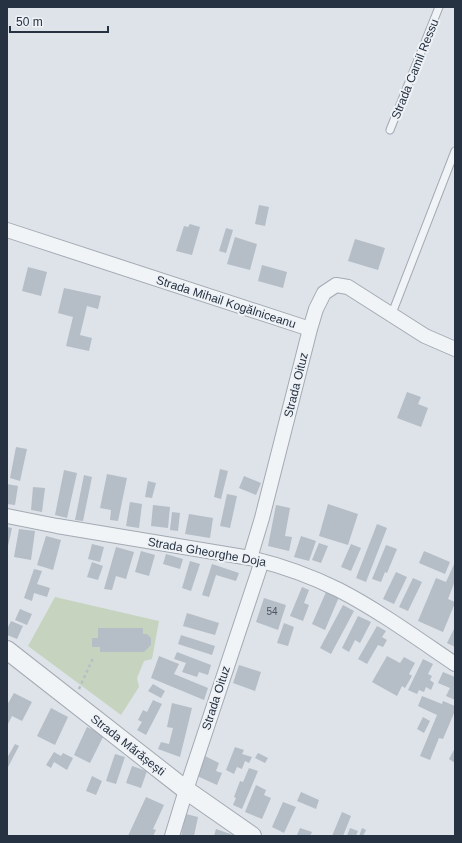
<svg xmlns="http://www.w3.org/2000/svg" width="462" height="843" font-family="Helvetica,sans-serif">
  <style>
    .green { fill: #c6d4bf }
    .building { fill: #b5bdc6 }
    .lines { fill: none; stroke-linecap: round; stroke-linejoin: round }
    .service-casing { stroke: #a3aab3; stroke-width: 9 }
    .minor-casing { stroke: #a3aab3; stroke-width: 16 }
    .tertiary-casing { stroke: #a3aab3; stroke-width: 20 }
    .path { stroke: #b8bec4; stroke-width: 2.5; stroke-dasharray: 3 3; stroke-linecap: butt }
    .service { stroke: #f1f4f7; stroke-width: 7 }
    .minor { stroke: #f1f4f7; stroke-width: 14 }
    .tertiary { stroke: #f1f4f7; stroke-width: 18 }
    .labels { text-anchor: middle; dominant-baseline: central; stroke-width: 4; stroke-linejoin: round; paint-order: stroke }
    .number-label { font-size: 10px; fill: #4a5562 }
    .street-label { font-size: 12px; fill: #263241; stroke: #eef2f6 }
  </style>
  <rect width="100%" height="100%" fill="#dee3e9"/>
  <path class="green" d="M55,597L159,621L152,659L144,661L137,678L139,687L121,715L28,646Z"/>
  <path class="building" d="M259,205L269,207L265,226L255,224Z
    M190,224L200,227L192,255L176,251L184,226L188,227Z
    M226,228L233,230L226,253L219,251Z
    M235,237L257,244L250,270L227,264Z
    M355,239L385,248L378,270L348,261Z
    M262,265L287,272L283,288L258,281Z
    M28,267L47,272L41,296L22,291Z
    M64,288L101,296L98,309L87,306L80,335L92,338L89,351L66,346L73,317L58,313Z
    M407,392L421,397L418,404L428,408L421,427L397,418Z
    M16,447L27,449L20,481L10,478Z
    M220,469L228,471L221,499L214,497Z
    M64,470L77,473L67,518L55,515Z
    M107,474L127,478L118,521L110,520L111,510L100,508Z
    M84,475L92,477L83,521L75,520Z
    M244,476L261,483L256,495L239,488Z
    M148,481L156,483L152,498L145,497Z
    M7,484L18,486L15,505L7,504Z
    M33,487L45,488L42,512L31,510Z
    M227,494L237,496L230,528L220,526Z
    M130,502L142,504L139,528L126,526Z
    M328,504L358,514L348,545L319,536Z
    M153,505L170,507L168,528L151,526Z
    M276,505L290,508L285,536L292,537L289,551L268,546Z
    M172,512L180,513L178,531L170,530Z
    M189,514L213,518L210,538L185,534Z
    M377,524L387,528L366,582L356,578Z
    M7,527L12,528L8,546H7Z
    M19,529L35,531L31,560L14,557Z
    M46,536L61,540L53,570L37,565Z
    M301,536L316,541L309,561L294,557Z
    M319,543L328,546L321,563L312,560Z
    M92,544L104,547L100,562L88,559Z
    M351,544L361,548L351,571L341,567Z
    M386,545L397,549L387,573L385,572L381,582L372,579Z
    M116,547L134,552L126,579L116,576L112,590L104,589Z
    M141,551L155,555L149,576L135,572Z
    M424,551L450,562L445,574L419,563Z
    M166,554L183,559L180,569L163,564Z
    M190,561L200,564L191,591L182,588Z
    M92,562L103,566L98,580L87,577Z
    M455,562V581L448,599L455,602V603L443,632L418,621L436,578L446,582Z
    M212,564L239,573L236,581L216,575L209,597L202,595Z
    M34,569L42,571L37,584L50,588L47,597L34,593L32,601L24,598Z
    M396,572L407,577L394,604L383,599Z
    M413,578L422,582L408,611L399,607Z
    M302,587L309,590L304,603L309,605L303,621L290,616Z
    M326,592L339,597L325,630L312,624Z
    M264,598L286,605L278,630L256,622Z
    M343,605L354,611L331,654L320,648Z
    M20,609L32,614L27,625L15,620Z
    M187,613L219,623L215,635L183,626Z
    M358,616L371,622L360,643L355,640L349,652L342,648Z
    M11,621L23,626L17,639L7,635V629Z
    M284,623L294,627L288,646L277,643Z
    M377,626L386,631L382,637L387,640L383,647L378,645L367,664L358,659Z
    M455,627V647L447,643Z
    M98,628H143V634H147L151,638V645L144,652H100V647H92V638H98Z
    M181,635L215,646L212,655L178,644Z
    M177,652L211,665L208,675L199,672L197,677L182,672L186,663L174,659Z
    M159,656L179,664L174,674L208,688L204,700L151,678Z
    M387,656L400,663L404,657L415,663L409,674L412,676L405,688L402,686L397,696L372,682Z
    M423,659L433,664L428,674L432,676L430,680L434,683L431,690L426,687L424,692L419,690L417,694L408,690Z
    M239,665L261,672L255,691L233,683Z
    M443,672L455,677V700L446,696L450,688L438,683Z
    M153,684L165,691L161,698L148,691Z
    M14,693L32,702L22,721L12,716L7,726V705Z
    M422,696L442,704L443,701L455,706V711L443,739L439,738L430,760L420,756L437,715L418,706Z
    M153,700L162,704L146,735L137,730L142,722L138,720L143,710L147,712Z
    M172,703L192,708L180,757L158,749L161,742L169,744L173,728L167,727Z
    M51,708L68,717L55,745L37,736Z
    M423,717L430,721L424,733L417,729Z
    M87,727L104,735L90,763L74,755Z
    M15,744L19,746L7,769V758Z
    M235,747L244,750L242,754L252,757L249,763L245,761L242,769L237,767L234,774L226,770Z
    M455,748V763L449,759Z
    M54,752L61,756L63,753L73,758L67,770L54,762L51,768L46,765Z
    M258,753L268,758L265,763L255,758Z
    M115,754L125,757L116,784L106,781Z
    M205,756L219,763L216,771L222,773L217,785L197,776Z
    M132,766L147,771L141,788L126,783Z
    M249,768L258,771L242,809L233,805L236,798L234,797L240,781L243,782Z
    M92,776L102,781L96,795L86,791Z
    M256,785L266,790L264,795L271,798L262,819L245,812Z
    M301,792L319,800L316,809L297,801Z
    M146,797L164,805L153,829L156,830L153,836H128Z
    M283,802L296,807L284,833L272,827Z
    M342,812L351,816L343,836H332Z
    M186,814L198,817L194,836H181Z
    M300,828L312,832L310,836L297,835Z
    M350,828L358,831L356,836H347Z
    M362,828L366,830L363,836H359Z
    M216,829L233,835V836H214Z"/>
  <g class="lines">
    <defs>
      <path id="service" d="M390,130L439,7
        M391,316L455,151"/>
      <path id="minor" d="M7,230L310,329
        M7,516L57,526L250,558C280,565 311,576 339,590C378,610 418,639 455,664
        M250,558L262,518L310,329L316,309L324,293L336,285L348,287L425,336L455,349
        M172,836L186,790L262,561"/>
      <path id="tertiary" d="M7,650L186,790L252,836"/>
    </defs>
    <use href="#service" class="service-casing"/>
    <use href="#minor" class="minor-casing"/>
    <use href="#tertiary" class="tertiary-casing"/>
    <path class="path" d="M79,689L93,658"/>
    <use href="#service" class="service"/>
    <use href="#minor" class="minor"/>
    <use href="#tertiary" class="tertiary"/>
  </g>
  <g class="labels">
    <g class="number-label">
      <text x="272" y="611">54</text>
    </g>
    <g class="street-label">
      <text transform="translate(415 69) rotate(-68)">Strada Camil Ressu</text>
      <text transform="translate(226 302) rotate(18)">Strada Mihail Kogălniceanu</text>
      <text transform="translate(296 385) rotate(-76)">Strada Oituz</text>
      <text transform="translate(207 552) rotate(10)">Strada Gheorghe Doja</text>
      <text transform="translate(216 698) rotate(-72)">Strada Oituz</text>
      <text transform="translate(128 745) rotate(38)">Strada Mărășești</text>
    </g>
  </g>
  <rect width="462" height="843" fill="none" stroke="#263241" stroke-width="16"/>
  <path d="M10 26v6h98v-6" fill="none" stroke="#263241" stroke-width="2"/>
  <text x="16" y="26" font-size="12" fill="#263241" stroke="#eef2f6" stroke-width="3" paint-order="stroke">50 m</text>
</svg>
